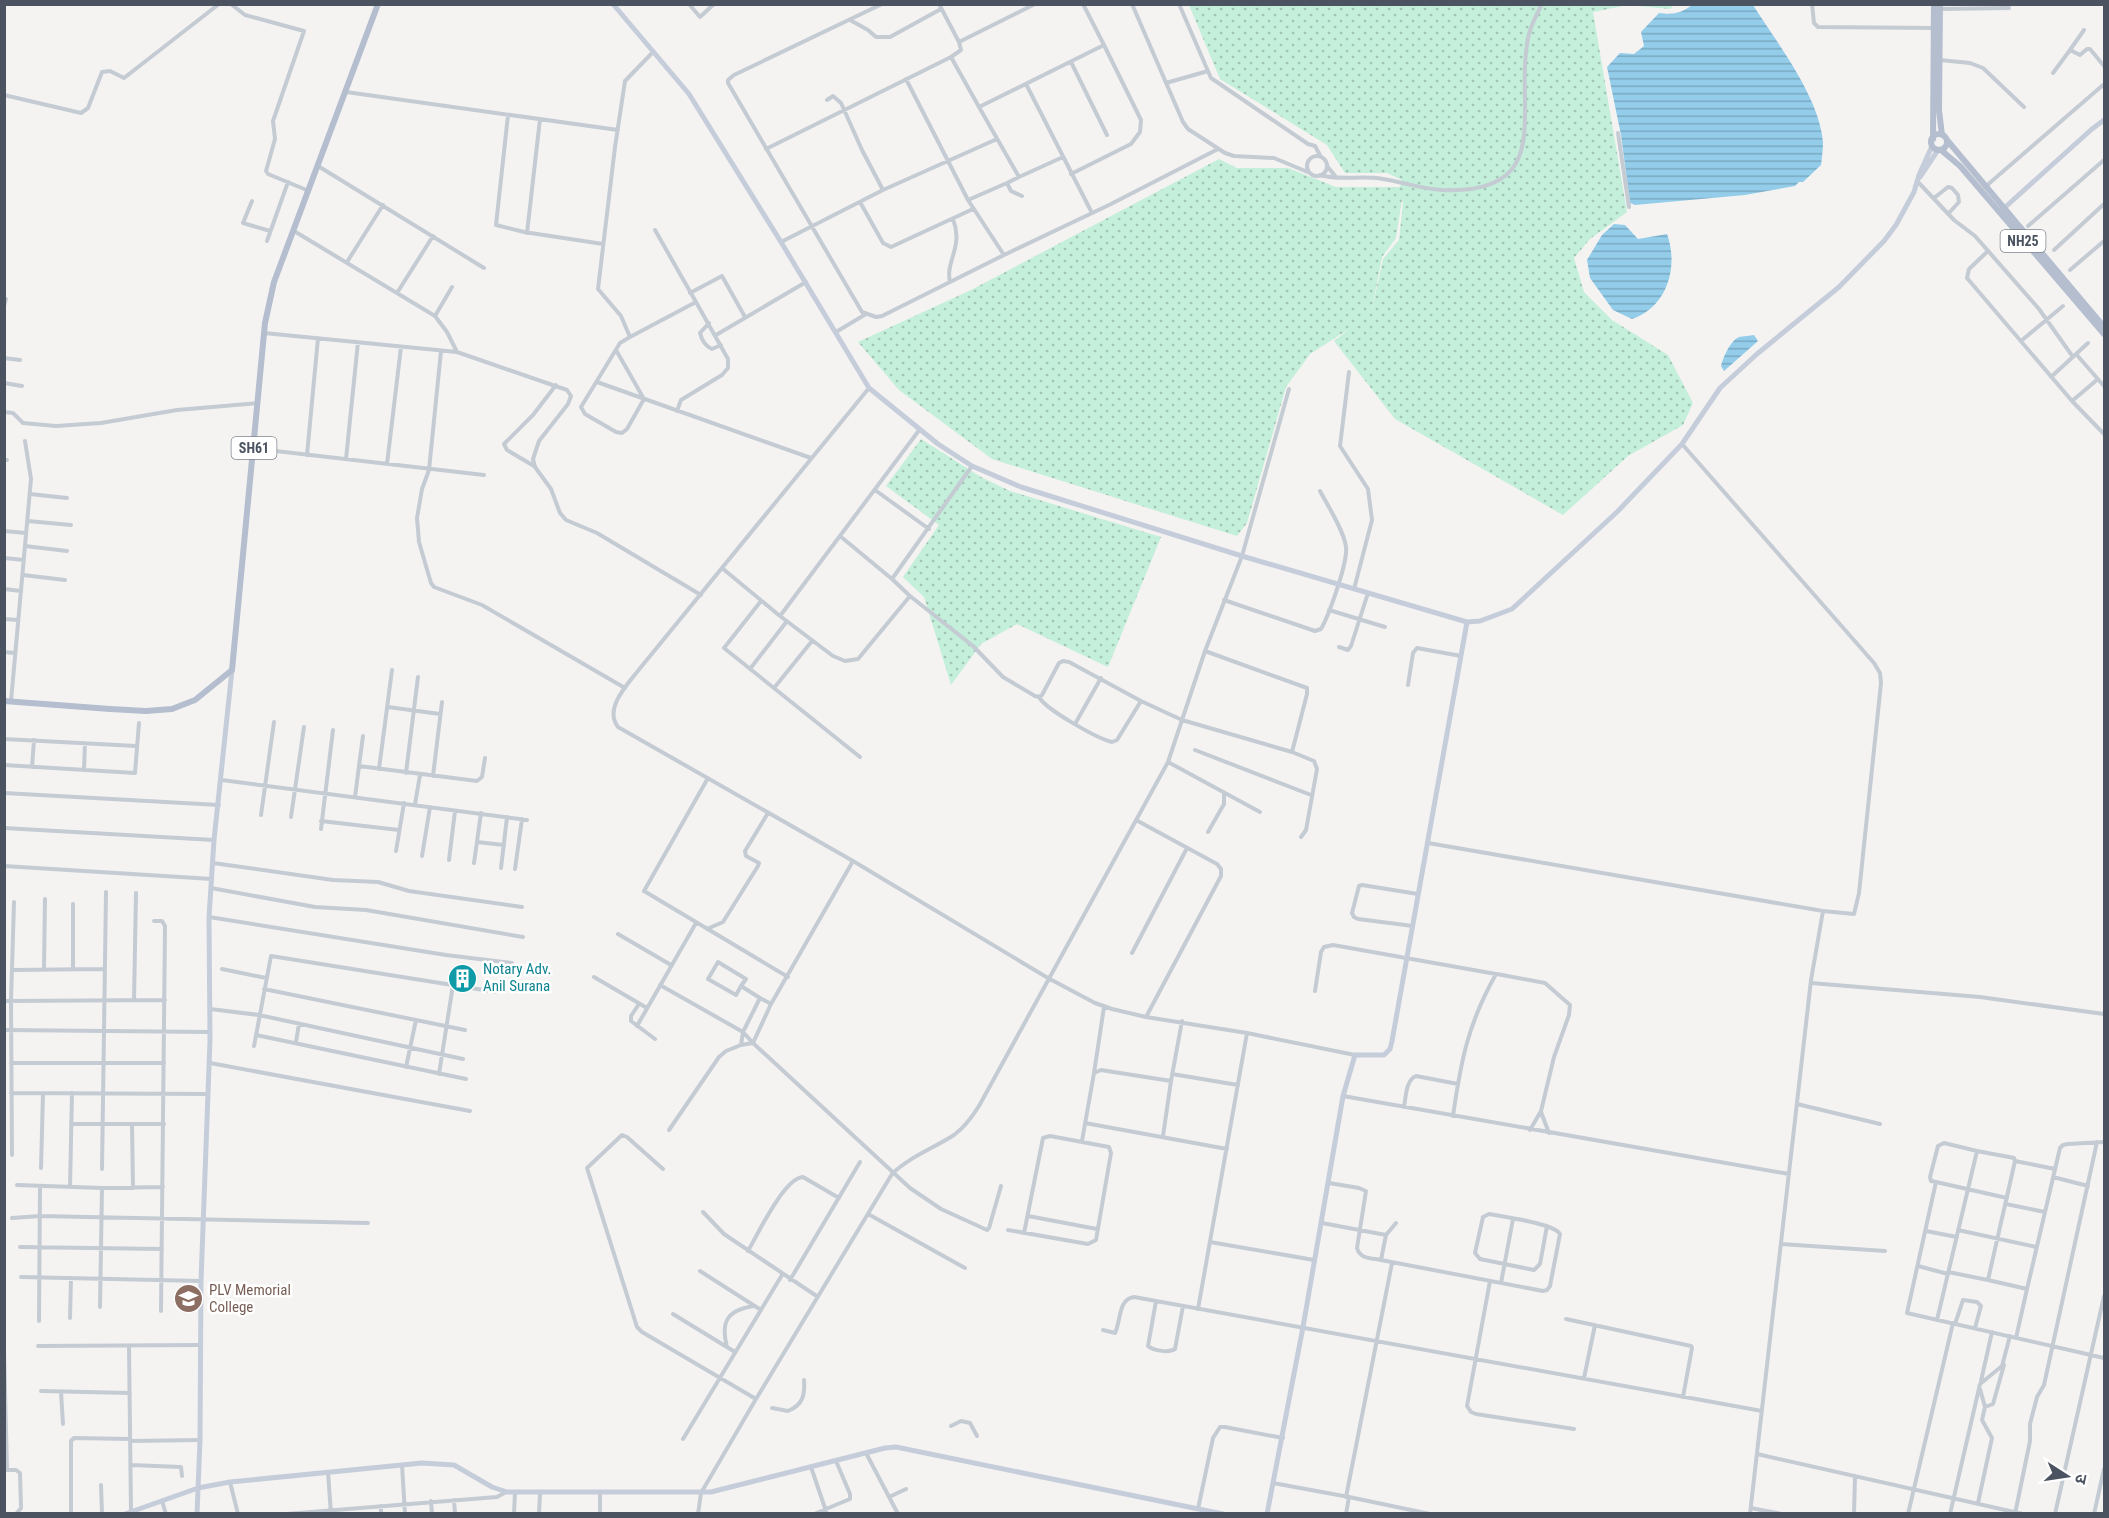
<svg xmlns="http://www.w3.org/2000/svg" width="2109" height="1518" font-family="'Roboto Condensed','Noto Sans Devanagari',sans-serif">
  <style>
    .grass { fill: url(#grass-dots); fill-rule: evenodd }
    .water { fill: url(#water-rules) }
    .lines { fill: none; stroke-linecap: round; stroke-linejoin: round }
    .street { stroke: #c4cbd3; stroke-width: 4 }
    .secondary { stroke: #c6cdda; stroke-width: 5 }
    .primary { stroke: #b4becf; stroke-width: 6 }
    .labels { text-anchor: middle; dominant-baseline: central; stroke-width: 5; stroke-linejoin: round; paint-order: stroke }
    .shield { fill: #fff; stroke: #80878f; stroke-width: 1.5 }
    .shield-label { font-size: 14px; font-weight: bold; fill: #4a535f }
    .culture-label { font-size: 15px; fill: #0d838f; stroke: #fff; text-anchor: start }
    .education-label { font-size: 15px; fill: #785e54; stroke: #fff; text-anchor: start }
  </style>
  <defs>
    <pattern id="grass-dots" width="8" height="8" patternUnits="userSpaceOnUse" patternTransform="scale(1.5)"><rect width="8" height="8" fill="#c4efda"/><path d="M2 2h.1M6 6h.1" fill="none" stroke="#a1c4b4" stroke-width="1.8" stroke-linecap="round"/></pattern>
    <pattern id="water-rules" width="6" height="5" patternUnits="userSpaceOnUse" patternTransform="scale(1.5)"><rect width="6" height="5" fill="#93cdea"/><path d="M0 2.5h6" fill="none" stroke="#7aa9c1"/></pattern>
  </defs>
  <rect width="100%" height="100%" fill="#f4f3f2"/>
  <path class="grass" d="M1189,5H1674L1670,9L1628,5L1593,12L1627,212L1590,239L1574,258L1584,292L1612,320L1668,355L1693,403L1683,425L1628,456L1563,515L1395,419L1334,341L1349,329L1310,354L1286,387L1247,523L1237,536L992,459L899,390L858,342L971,290L1219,159L1237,168H1288L1336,187H1400L1402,180L1387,173H1345L1327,145L1220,79ZM1402,199L1403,203L1399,240L1383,259L1371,314L1382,257L1396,238Z
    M921,439L981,477L1010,491L1161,537L1108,667L1017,624L981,644L951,685L924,597L903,577L939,525L886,486Z"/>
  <path class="water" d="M1692,5H1753C1777,43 1819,96 1823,142C1823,149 1822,157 1821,165L1803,182H1799L1795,186L1745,195L1635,205L1630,203L1621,135L1607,67L1620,53L1634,54L1644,46L1641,32L1659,13C1674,15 1681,13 1692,5Z
    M1614,224L1625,225L1638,239L1667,234C1679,267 1667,307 1632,319L1613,310L1590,278L1587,260L1602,235Z
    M1754,335L1758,341L1724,371L1721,366C1723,358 1730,341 1739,337C1743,336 1750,336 1754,335Z"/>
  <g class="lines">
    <path class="street" d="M231,4L245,15L304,31L273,121L275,139L266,171L268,174L309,191
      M689,4L700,17L714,4
      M882,4L734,75L728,80V83L862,312L876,317L882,316L1004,255L968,200
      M939,4L959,42L1035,4
      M1132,4L1183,122L1188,129L1225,153L1234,156L1274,158L1310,173
      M1179,4L1211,78L1308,144L1315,146L1321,157
      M1812,4L1814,23L1818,27L1934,28
      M1941,9L2009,8
      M850,20L868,30L876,37H890L941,9
      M959,42L961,50L951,57L979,107L1104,45L1083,4
      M2070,50L2084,30
      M653,52L625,81L615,147L598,289L621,316L630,337L696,302L728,359V368L722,375L681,400L677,411
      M1940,60L1970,63L1983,68L2024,107
      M1071,62L1107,135
      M2053,73L2070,50L2080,55L2087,49H2090L2104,66
      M906,79L968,200L1007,183L1011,191L1022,196
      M1166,83L1208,71
      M1026,84L1092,213
      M346,92L618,130
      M4,95L81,113L88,108L102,72L110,71L124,78L219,4
      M827,100L833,96L841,103L862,150L883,190
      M979,107L1019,177L1063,157
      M508,115L496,225L524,232L603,244
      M1618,133L1629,207
      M766,149L951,57
      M1307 166a10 10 0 1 1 20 0a10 10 0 1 1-20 0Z
      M318,166L484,268
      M1327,166L1336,177
      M1071,174L1131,144L1140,132L1141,120L1104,45
      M1320,175C1340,181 1362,175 1383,179C1403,182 1421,189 1442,190C1560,195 1512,105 1529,34C1532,23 1537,14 1542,4
      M1918,182L1954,220L1975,236L2039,309L2073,357
      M1007,183L1019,177
      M1985,187L2103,85L2104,87
      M1934,198L1948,187L1952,188L1958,195L1959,202L1948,214
      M252,201L243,223L270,231
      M860,202L883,243L891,247L973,209
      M2028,226L2104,160
      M655,230L696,302
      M294,231L435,316L447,332L457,352
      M527,233L540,119
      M267,241L288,182
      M781,242L883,190L997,139
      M2054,250L2104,204
      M1988,251L1969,269L1967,278L2072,401L2104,434
      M1004,255L1109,205L1218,149
      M347,262L383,205
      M2070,270L2104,241
      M950,282C945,261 964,247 953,219
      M397,293L433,236
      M690,293L722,276L745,317
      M4,306L6,299
      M435,316L452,287
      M709,323L700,333C702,341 705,346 712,349L721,345
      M836,332L866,314
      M264,333L457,352L567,390L571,396L568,404L539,441L533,459L535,467L551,489L560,513L566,520L597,533L701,595
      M716,335L806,282
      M2021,341L2063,306
      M616,350L644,399L627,429L622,433L616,432L585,414L581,407L620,343L630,337
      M441,351L429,470L422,489L417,518L419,542L431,583L434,587L482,605L625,688
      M2076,354L2104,386
      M4,358L20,360
      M1349,372L1340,446L1368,489L1372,520L1354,589
      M2051,377L2088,343
      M597,382L811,458
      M4,383L22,386
      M869,388L637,672C626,686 604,709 618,727L853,861L1048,978L1095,1003L1112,1009L1146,1017L1247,1033L1355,1055
      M2072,401L2098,379
      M4,412L13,413L23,423L56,426L101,423L177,410L258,403
      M267,450L484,475
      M307,455L318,338
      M346,459L358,342
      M4,460H7
      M387,464L401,347
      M534,466L507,450L504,444L533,415L556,385
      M875,490L929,529
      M30,494L67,498
      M28,521L71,525
      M4,531L26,533
      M840,536L892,579
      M25,546L67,551
      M4,558L24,560
      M722,568L780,616L920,429
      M23,575L65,580
      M4,589L21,591
      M910,596L973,646L1003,677L1035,696L1039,697L1042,695L1059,663L1063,661L1069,662L1141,701L1182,720L1292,752L1307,694V688L1205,651
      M1224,600L1315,631L1321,629C1329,615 1348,562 1346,547C1344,531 1328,506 1320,491
      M761,601L724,648L860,757
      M1329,610L1385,627
      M780,616L833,656L845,661L858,659L910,596L892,579L972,466
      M4,619L18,620
      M1339,647L1348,650L1351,646L1368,593
      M4,652L15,653
      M750,669L787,621
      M1408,685L1413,653L1417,648L1461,656
      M774,688L812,641
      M1039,697C1045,709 1098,739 1112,742L1117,740L1141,701
      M11,701L31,479L25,441
      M388,707L440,714
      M1075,724L1101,678
      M4,739L136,746
      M1195,750L1311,795
      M1292,752L1314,761L1317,769L1306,830L1301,837
      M1168,762L1260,812
      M4,765L135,773L139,723
      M359,766L363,736
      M32,767L34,740
      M379,769L392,670
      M84,770L85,743
      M406,773L418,677
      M433,776L442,702
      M708,778L644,891L788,977
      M222,780L527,820
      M4,793L219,805
      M355,797L359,766L477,781L482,777L485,758
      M415,804L420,775
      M261,815L274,722
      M291,817L304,727
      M1136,820L1217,864L1221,869V876L1146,1017
      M321,821L399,830
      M4,828L214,840
      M321,829L333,730
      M1208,832L1224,804V794
      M477,842L504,845
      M1428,843L1823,911L1854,914L1859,893L1881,683L1880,673L1874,663L1682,444
      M396,851L404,803
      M422,856L430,807
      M449,860L455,811
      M853,861L771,1004L753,1043L910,1188L941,1209L987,1230L989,1228L1001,1186
      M213,863L333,880L378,882L409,891L522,907
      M474,863L481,813
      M4,866L212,879
      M501,868L507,817
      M515,869L522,819
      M211,888L315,907L366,910L523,937
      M209,917L446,955L512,963
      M154,921H162L165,926L161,1311
      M1413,926L1358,919L1354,917L1352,913L1359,886L1362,885L1418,894
      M707,929L723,922L758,866L759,863L746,856L745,851L768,813
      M618,934L671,965
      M1132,953L1187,848
      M44,968L45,899
      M73,969V904
      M222,969L266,978
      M12,970L103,969
      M1497,974L1545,983L1570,1005L1569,1015L1554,1057L1541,1111L1530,1130
      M594,977L647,1008
      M1811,983L1980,997L2104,1014
      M660,985L743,1032L753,1043
      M741,986L736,995L708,979L718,962L746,979L741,986L760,998L743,1032L741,1045L753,1043
      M264,989L465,1030
      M1315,991L1321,952L1324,947L1333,945L1496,974C1468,1024 1461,1060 1453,1116
      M760,998L771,1004
      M134,1000L136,893
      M4,1001L165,1000
      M639,1004L631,1016V1021L655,1039
      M210,1009L259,1015L463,1059
      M637,1026L696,923
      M4,1030L210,1032
      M256,1035L466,1079
      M296,1042L299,1024
      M254,1046L271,956L496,992
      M11,1063H164
      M210,1063L470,1111
      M406,1067L416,1020
      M1094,1073L1104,1007
      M439,1074L453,985
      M1172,1074L1238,1085
      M11,1093L208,1094
      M1343,1096L1789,1174
      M1797,1104L1880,1124
      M1404,1107C1406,1096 1406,1080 1416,1076L1458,1084
      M1541,1112L1549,1133
      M1085,1123L1227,1149
      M71,1124H164
      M132,1124L133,1188
      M669,1130L719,1057L726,1051L741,1045
      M1163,1136L1171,1081
      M1082,1141L1094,1073L1101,1070L1171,1081L1182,1021
      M12,1155L11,1001L14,902
      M2015,1161L2055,1169
      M41,1168L43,1093
      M102,1169L106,892
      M663,1169L627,1137L622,1135L587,1168L637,1327L642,1332L756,1399
      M2053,1177L2088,1186
      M1936,1182L2007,1198
      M1329,1183L1359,1188L1366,1191L1357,1248C1360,1259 1371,1258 1381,1260L1543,1291L1547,1290L1550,1286L1560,1234C1554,1223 1504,1217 1489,1214L1483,1217L1475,1253L1480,1259L1534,1270L1540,1264L1547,1226
      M17,1185L102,1188L163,1187
      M70,1187L72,1093
      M2006,1204L2045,1212
      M703,1212L724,1234L818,1297
      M868,1214L965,1268
      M1028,1216L1097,1229
      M12,1218L40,1216L368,1223
      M1322,1223L1386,1235L1381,1260
      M1008,1230L1088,1244L1096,1240L1111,1153L1109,1147L1050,1136L1043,1138L1024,1233
      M1958,1230L2036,1247
      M1926,1231L1957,1237
      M1386,1235L1396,1223
      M1210,1242L1314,1260
      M1781,1244L1885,1251
      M20,1247L162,1249
      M748,1251C758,1234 784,1178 803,1177L839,1198
      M1918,1266L1948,1274
      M700,1271L761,1310
      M1948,1272L1988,1280L2015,1161L2014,1158L2009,1157L1977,1151
      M21,1277L201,1281
      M790,1280L860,1162
      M1988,1280L2027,1289L2016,1338
      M1490,1281L1467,1406L1471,1412L1476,1414L1574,1429
      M1501,1283L1513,1219
      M2027,1289L2060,1148L2063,1145L2068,1144L2104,1142
      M1156,1301L1148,1346C1154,1351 1169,1353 1175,1349L1183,1306
      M100,1307L102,1188
      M1198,1309L1247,1033
      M673,1314L735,1352
      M70,1318L71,1278
      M1566,1319L1691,1346L1692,1348L1683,1397
      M1937,1320L1977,1151L1944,1143L1938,1146L1930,1177L1931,1181L1936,1182L1907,1313L2104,1358
      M39,1321L40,1186
      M1955,1324L1963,1300L1977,1302L1981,1306L1975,1328
      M1103,1330L1115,1333C1121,1321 1118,1299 1134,1297L1762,1411
      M38,1346L201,1345
      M129,1346L131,1513
      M727,1347C720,1321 728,1310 754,1306
      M4,1350L7,1470
      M1584,1378L1595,1325
      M1981,1381L1992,1332
      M41,1391L130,1393
      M61,1392L63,1424
      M1985,1407L1993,1404L2004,1365
      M772,1408L788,1411C803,1405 805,1395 804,1380
      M951,1426L961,1421L970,1423L977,1436
      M683,1439L782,1275
      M130,1441L200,1440
      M866,1453L898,1514
      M1757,1454L2023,1514
      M131,1465L181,1467L182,1476
      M402,1465L405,1514
      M811,1467L827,1514
      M4,1470H16L20,1473L21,1508L16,1514
      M328,1472L331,1514
      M230,1482L238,1514
      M1273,1483L1349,1497L1346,1514
      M101,1485L102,1514
      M600,1493V1514
      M889,1497L906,1489
      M1346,1497L1392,1263
      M1349,1497L1430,1514
      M454,1500L455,1514
      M162,1501L166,1514
      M431,1501L432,1514
      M1978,1503L1992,1438L1982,1420L1985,1407L1980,1389
      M381,1506V1514
      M1751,1508L1782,1514
      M1198,1509L1213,1438L1220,1427H1225L1283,1438
      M71,1514V1441L74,1438L130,1439
      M286,1514L497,1497L506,1492
      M514,1514L515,1492
      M539,1514L540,1493
      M698,1514L701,1493L756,1399L892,1174C909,1157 934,1148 954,1135C965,1127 972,1117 979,1106L1168,762L1205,651L1242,556L1289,389
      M814,1514L850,1499V1494L836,1461
      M1750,1514L1811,980L1823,911
      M1854,1514L1855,1476
      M1908,1514L1953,1323
      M1950,1514L1980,1384L2002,1366L2010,1336
      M2015,1514L2030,1441V1424L2037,1397L2044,1385L2097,1142
      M2055,1514L2104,1296
      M2094,1514L2104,1469"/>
    <path class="secondary" d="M613,4L689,94L781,242L869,388L938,444L972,466L1021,487L1242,556L1467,622L1480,621L1512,609L1617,512L1682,444L1720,388L1757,354L1839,287L1884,241L1896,225L1914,192L1919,175L1932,146
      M1920,177L1938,150
      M2002,210L2092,129L2104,120
      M125,1514L198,1488L230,1482L422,1463L454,1465L492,1487L507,1492H711L885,1448L896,1447L1223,1514
      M197,1514L200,1440L201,1281L210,1040L209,917L214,840L232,670
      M1267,1514L1303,1327L1343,1096L1355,1055H1384L1390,1049L1392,1041L1467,622"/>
    <path class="primary" d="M1940,4L1939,110L1942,135
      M1931 142a8 8 0 1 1 16 0a8 8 0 1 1-16 0Z
      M1933,139L1934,4
      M1947,140L2104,327
      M1941,150L1960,166L2104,334
      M4,701L110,709L146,711L172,709L195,700L232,670L265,323L274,282L378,4"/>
  </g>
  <defs>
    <symbol id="building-disc" viewBox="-11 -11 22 22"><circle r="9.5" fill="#0f9aa8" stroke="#fff"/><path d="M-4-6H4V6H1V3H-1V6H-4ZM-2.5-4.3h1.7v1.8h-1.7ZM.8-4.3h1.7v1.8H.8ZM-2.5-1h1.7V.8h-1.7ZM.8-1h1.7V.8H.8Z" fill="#fff"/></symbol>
    <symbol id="university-disc" viewBox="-11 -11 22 22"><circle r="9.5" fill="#8d6e63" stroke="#fff"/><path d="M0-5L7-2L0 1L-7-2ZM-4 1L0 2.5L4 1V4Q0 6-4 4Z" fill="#fff"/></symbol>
  </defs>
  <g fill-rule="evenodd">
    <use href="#building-disc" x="446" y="962" width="33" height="33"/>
    <use href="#university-disc" x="172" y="1282" width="33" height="33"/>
  </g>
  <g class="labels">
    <g class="shield">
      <rect x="2000.5" y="230" width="45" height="22" rx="4.5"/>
      <rect x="231.5" y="437" width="45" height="22" rx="4.5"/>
    </g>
    <g class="shield-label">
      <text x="2023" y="241">NH25</text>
      <text x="254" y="448">SH61</text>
    </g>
    <g class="culture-label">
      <text x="483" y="969">Notary Adv.<tspan x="483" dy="17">Anil Surana</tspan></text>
    </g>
    <g class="education-label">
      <text x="209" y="1290">PLV Memorial<tspan x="209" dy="17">College</tspan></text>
    </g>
  </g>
  <rect width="2109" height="1518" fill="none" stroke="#4a535f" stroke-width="12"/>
  <g transform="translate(2067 1476) rotate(102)" stroke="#ffffff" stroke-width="4.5" paint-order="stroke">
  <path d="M0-4.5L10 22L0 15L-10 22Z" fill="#4a535f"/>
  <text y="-9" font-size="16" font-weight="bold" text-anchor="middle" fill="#4a535f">उ</text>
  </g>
</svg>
